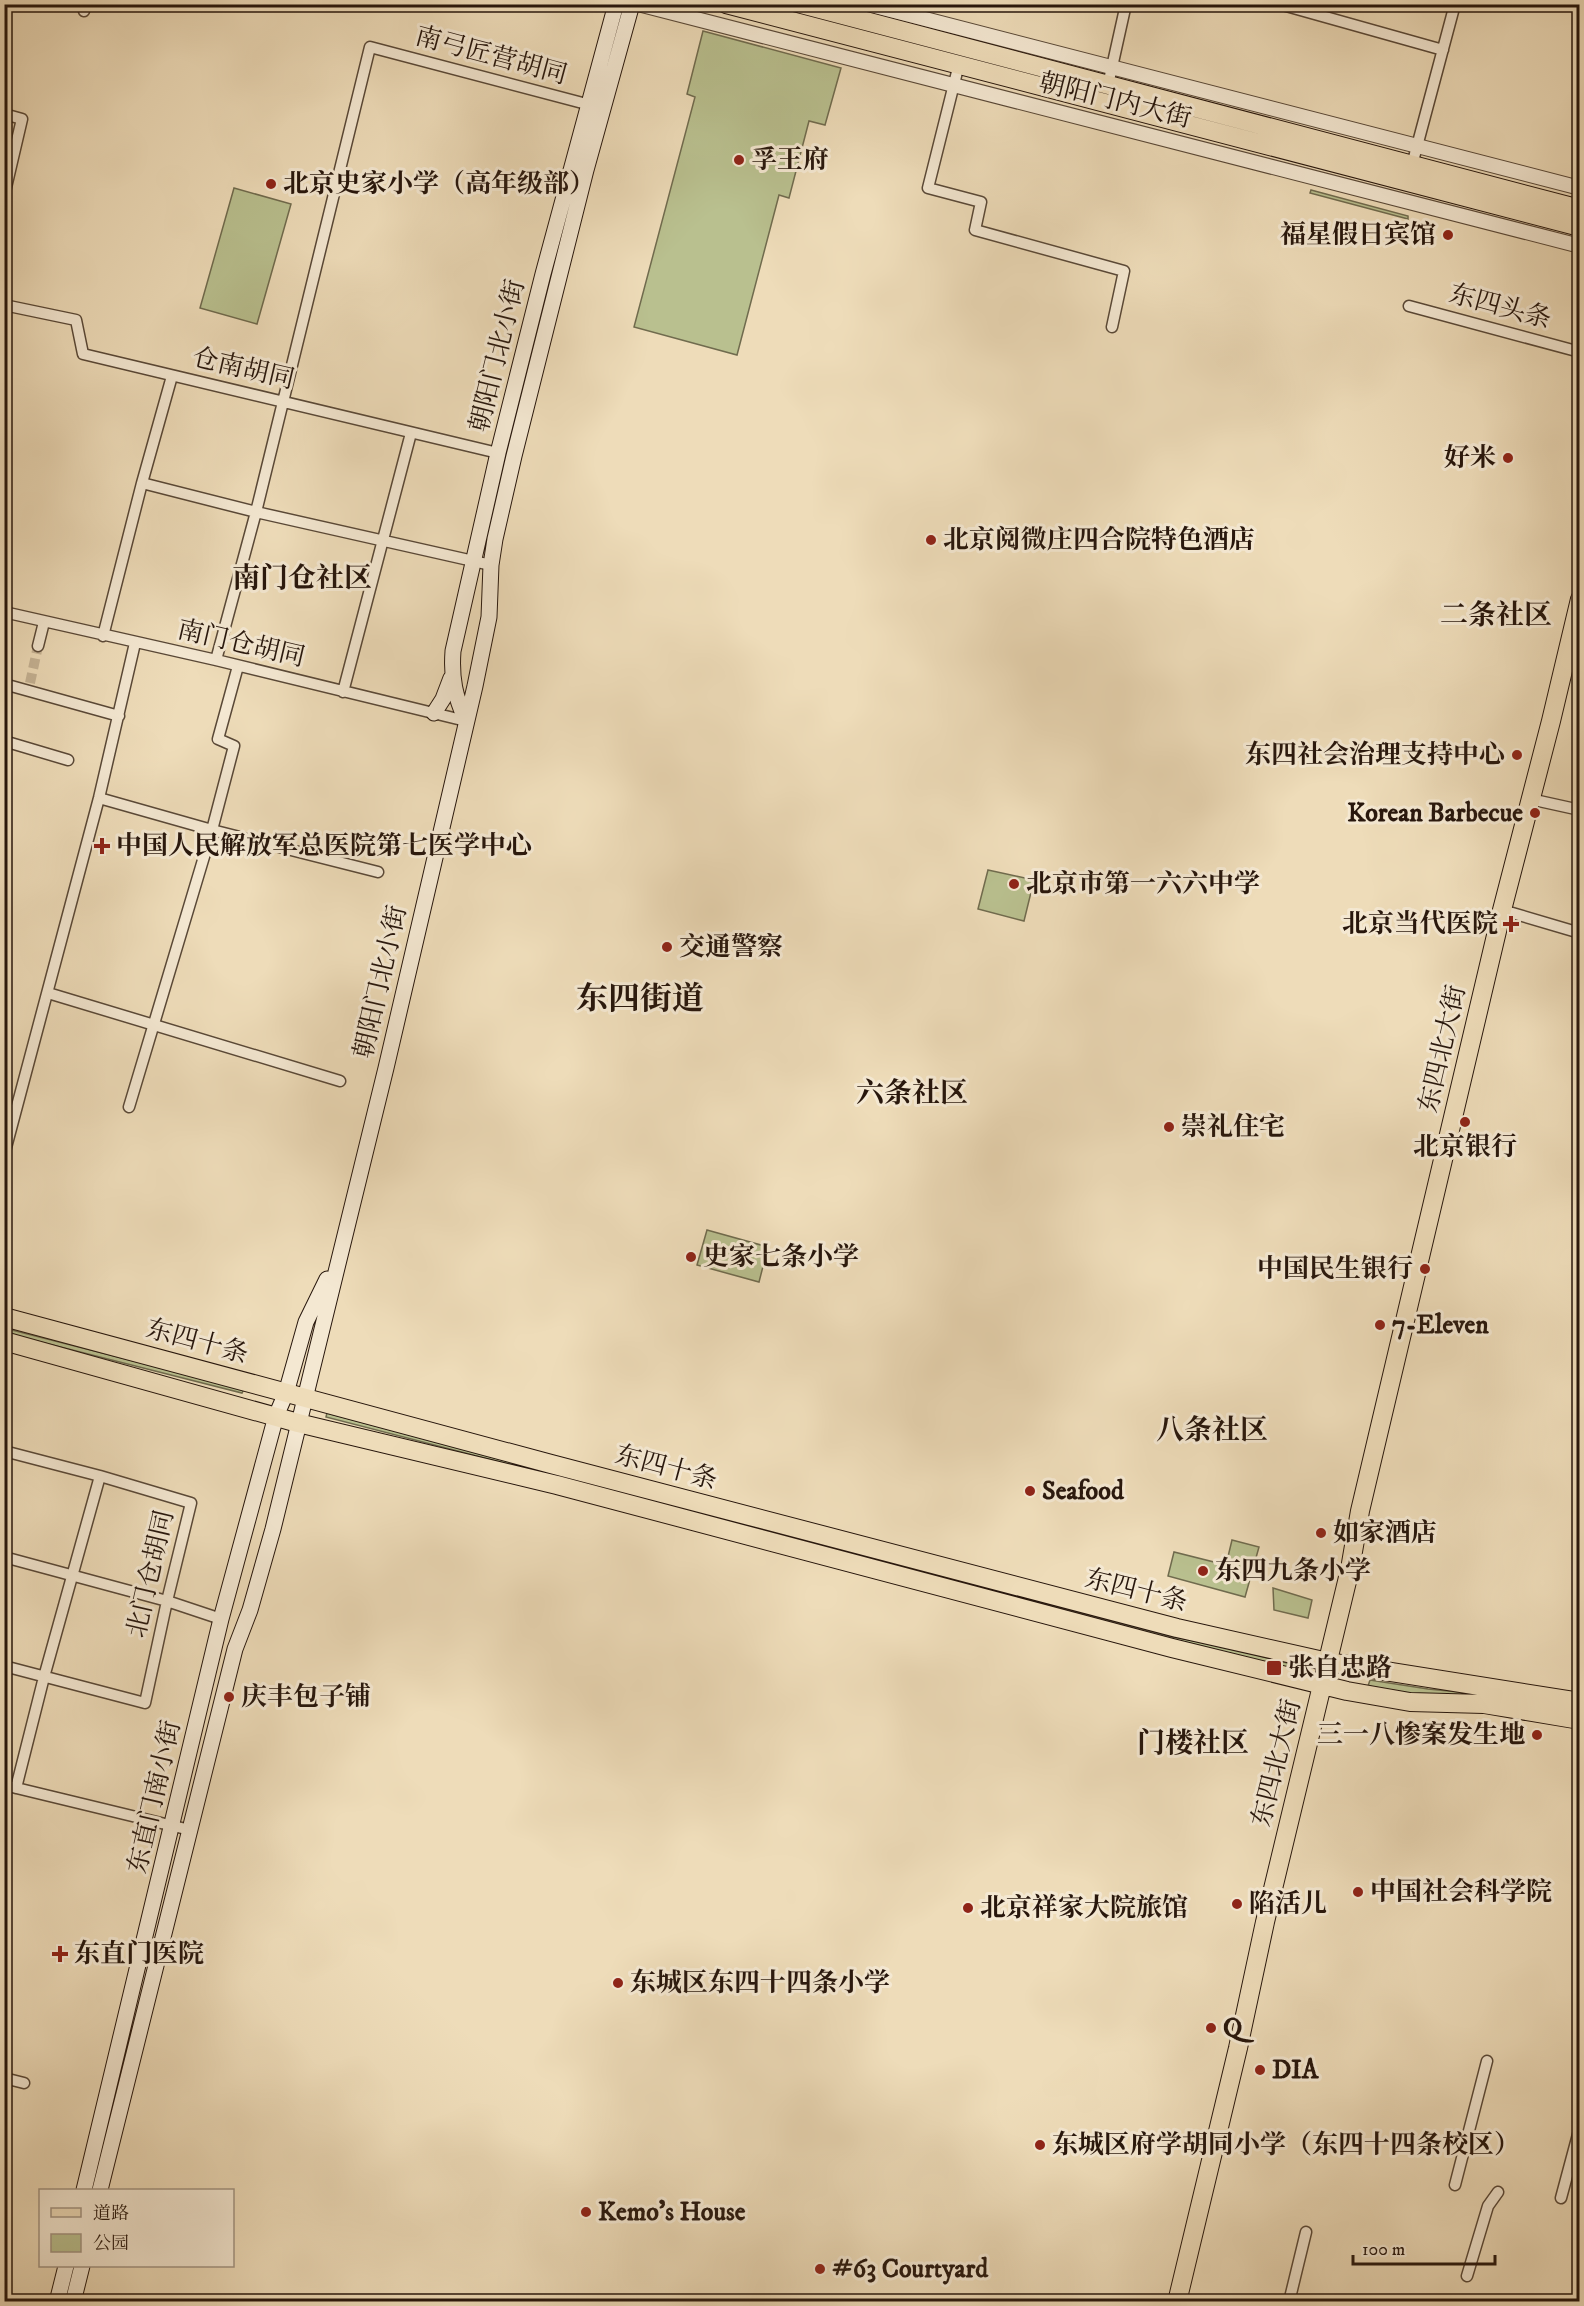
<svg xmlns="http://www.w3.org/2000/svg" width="1584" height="2306" font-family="'IM FELL DW Pica','Noto Serif SC',serif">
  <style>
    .green { fill: #b9c08f; stroke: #706b4e; stroke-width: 1.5 }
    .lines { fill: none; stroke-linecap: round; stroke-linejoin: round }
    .minor-tunnel { stroke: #c6b496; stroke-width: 10; stroke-dasharray: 10 5; stroke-linecap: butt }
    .minor-casing { stroke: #594837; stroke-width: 13 }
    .tertiary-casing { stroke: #594837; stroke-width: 16 }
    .secondary-casing { stroke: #27160c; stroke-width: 17 }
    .primary-casing { stroke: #27160c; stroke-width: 20 }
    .minor { stroke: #f4e8d2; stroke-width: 10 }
    .tertiary { stroke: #f4e8d2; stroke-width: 14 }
    .secondary { stroke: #f4e8d2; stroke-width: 15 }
    .primary { stroke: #eedcb9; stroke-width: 18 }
    .poi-dot { fill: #8f2418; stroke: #f4e8d2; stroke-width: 2 }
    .labels { text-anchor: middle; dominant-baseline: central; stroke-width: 6; stroke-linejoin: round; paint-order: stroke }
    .street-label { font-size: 26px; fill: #27160c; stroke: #f4e8d2 }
    .poi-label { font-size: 26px; font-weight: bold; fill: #27160c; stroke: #f4e8d2; text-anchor: start }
    .quarter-label { font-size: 28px; font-weight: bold; fill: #27160c; stroke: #f4e8d2 }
    .district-label { font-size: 32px; font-weight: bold; fill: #27160c; stroke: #f4e8d2 }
  </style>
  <rect width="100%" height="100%" fill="#eedcb9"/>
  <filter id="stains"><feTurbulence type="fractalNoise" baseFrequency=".00333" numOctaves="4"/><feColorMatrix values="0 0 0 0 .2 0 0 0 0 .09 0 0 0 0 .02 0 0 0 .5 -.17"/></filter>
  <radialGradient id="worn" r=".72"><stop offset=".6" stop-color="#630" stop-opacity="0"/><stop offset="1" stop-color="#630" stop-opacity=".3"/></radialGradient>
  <path class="green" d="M703,31L841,68L825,125L809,121L789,198L779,195L737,355L634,327L695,97L687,94Z
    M234,188L291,204L257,324L200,308Z
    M1311,190L1408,216V219L1310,193Z
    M988,870L1034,880L1024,921L978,909Z
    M707,1230L768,1247L759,1282L697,1265Z
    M4,1328L244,1389L242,1393L5,1333Z
    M327,1413L544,1470L543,1473L326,1417Z
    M771,1532L1172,1637L1218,1645L1291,1664L1289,1668L1157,1638L772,1536Z
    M1232,1540L1259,1547L1245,1597L1168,1576L1174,1552L1226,1565Z
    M1273,1588L1312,1600L1308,1618L1274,1610Z
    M1370,1680L1428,1689L1469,1693L1548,1708L1420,1695L1368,1686Z"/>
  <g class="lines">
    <path class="minor-tunnel" d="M30,683L38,646"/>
    <defs>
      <path id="minor" d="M1279,4L1443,50
        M84,11L85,4
        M959,64L928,188L981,202L975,230L1124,271L1112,327
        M1108,85L1126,4
        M4,114L22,119L4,196
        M1412,165L1455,4
        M4,305L76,320L83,354L498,453
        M1409,306L1580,352
        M142,483L256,512L491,565
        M4,612L216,660L466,721
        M103,636L142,483L172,376
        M38,646L44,622
        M216,660L256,512L370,47L594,106
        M4,684L119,716
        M343,692L411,433
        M4,741L68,760
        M99,798L212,830L378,872
        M1530,799L1580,810
        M1502,910L1580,933
        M48,993L340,1081
        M129,1107L212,830L234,746L218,739L238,666
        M4,1155L99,798L135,643
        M4,1451L100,1476L191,1503L167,1601L145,1703L4,1666
        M4,1557L167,1601L221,1619
        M4,1785L190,1830
        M16,1788L44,1677L100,1476
        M4,2078L24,2083
        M1455,2185L1487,2061
        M1561,2198L1580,2127
        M1467,2276L1488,2206L1498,2192
        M1289,2302L1306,2232"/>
      <path id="tertiary" d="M638,4L1580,246
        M867,4L1580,188"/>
      <path id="secondary" d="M434,713L443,699L451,678
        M466,721C455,696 451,679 453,651L498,453L543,274L616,4
        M84,2190L221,1619L276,1416L286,1393L306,1322L327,1279
        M100,2190L235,1649L250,1610L273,1529L386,1068L475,686L489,617L491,565L495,539L514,456L586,170L632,4
        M57,2302L66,2266
        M73,2302L82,2266"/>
      <path id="primary" d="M726,4L1580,227
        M801,4L1580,209
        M4,1317L551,1464L1177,1628L1328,1662L1580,1702
        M4,1341L298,1423L557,1485L1172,1648L1347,1691L1410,1702L1484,1704L1580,1720
        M1177,2302L1238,2048L1265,1922L1350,1569L1360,1511L1502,910L1551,721L1580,599"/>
    </defs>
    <use href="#minor" class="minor-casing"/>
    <use href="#tertiary" class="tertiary-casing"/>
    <use href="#secondary" class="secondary-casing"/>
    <use href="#primary" class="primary-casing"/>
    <use href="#minor" class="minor"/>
    <use href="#tertiary" class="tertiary"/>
    <use href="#secondary" class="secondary"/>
    <use href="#primary" class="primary"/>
  </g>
  <g class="poi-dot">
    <circle cx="739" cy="160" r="6"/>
    <circle cx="271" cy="184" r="6"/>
    <circle cx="1448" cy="235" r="6"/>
    <circle cx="1508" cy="458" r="6"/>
    <circle cx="931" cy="540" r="6"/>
    <circle cx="1517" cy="755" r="6"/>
    <circle cx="1535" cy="813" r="6"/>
    <path d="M99 837h6v6h6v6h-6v6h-6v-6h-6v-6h6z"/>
    <circle cx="1014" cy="884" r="6"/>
    <path d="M1508 915h6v6h6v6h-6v6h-6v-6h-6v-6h6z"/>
    <circle cx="667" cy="947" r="6"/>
    <circle cx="1465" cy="1122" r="6"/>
    <circle cx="1169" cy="1127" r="6"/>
    <circle cx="691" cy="1257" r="6"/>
    <circle cx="1425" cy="1269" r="6"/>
    <circle cx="1380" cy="1325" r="6"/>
    <circle cx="1030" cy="1491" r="6"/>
    <circle cx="1321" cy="1533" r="6"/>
    <circle cx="1203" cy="1571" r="6"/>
    <rect x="1266" y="1660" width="16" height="16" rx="3"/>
    <circle cx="229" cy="1697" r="6"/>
    <circle cx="1537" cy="1735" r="6"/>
    <circle cx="1358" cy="1892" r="6"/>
    <circle cx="1237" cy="1904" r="6"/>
    <circle cx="968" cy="1908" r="6"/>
    <path d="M57 1945h6v6h6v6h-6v6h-6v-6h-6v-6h6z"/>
    <circle cx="618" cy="1983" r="6"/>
    <circle cx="1211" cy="2028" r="6"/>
    <circle cx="1260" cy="2070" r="6"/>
    <circle cx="1040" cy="2145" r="6"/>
    <circle cx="586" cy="2212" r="6"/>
    <circle cx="820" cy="2269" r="6"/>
  </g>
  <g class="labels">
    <g class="street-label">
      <text transform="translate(491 56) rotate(15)">南弓匠营胡同</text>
      <text transform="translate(1115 101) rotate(14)">朝阳门内大街</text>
      <text transform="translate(1500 307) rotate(15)">东四头条</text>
      <text transform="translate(498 356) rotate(-76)">朝阳门北小街</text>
      <text transform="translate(243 369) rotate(13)">仓南胡同</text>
      <text transform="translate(241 644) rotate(13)">南门仓胡同</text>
      <text transform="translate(381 982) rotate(-77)">朝阳门北小街</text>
      <text transform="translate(1443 1049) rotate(-77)">东四北大街</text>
      <text transform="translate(197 1342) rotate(15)">东四十条</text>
      <text transform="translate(666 1468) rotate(15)">东四十条</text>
      <text transform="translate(151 1574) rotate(-77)">北门仓胡同</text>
      <text transform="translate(1136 1591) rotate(14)">东四十条</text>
      <text transform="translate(1277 1763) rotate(-76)">东四北大街</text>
      <text transform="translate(155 1797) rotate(-77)">东直门南小街</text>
    </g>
    <g class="poi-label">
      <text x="751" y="160">孚王府</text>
      <text x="283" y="184">北京史家小学（高年级部）</text>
      <text x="1436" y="235" text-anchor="end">福星假日宾馆</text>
      <text x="1496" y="458" text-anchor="end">好米</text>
      <text x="943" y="540">北京阅微庄四合院特色酒店</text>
      <text x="1505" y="755" text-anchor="end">东四社会治理支持中心</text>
      <text x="1523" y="813" text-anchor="end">Korean Barbecue</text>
      <text x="116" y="846">中国人民解放军总医院第七医学中心</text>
      <text x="1026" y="884">北京市第一六六中学</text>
      <text x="1498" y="924" text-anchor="end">北京当代医院</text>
      <text x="679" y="947">交通警察</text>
      <text x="1181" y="1127">崇礼住宅</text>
      <text x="1465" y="1147" text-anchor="middle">北京银行</text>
      <text x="703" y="1257">史家七条小学</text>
      <text x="1413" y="1269" text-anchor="end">中国民生银行</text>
      <text x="1392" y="1325">7-Eleven</text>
      <text x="1042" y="1491">Seafood</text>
      <text x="1333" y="1533">如家酒店</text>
      <text x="1215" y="1571">东四九条小学</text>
      <text x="1288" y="1668">张自忠路</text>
      <text x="241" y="1697">庆丰包子铺</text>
      <text x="1525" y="1735" text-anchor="end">三一八惨案发生地</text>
      <text x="1370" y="1892">中国社会科学院</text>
      <text x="1249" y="1904">陷活儿</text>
      <text x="980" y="1908">北京祥家大院旅馆</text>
      <text x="74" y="1954">东直门医院</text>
      <text x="630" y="1983">东城区东四十四条小学</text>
      <text x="1223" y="2028">Q</text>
      <text x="1272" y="2070">DIA</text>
      <text x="1052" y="2145">东城区府学胡同小学（东四十四条校区）</text>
      <text x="598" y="2212">Kemo's House</text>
      <text x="832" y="2269">#63 Courtyard</text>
    </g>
    <g class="quarter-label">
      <text x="302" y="578">南门仓社区</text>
      <text x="1496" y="615">二条社区</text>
      <text x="912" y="1093">六条社区</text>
      <text x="1212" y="1430">八条社区</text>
      <text x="1193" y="1743">门楼社区</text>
    </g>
    <g class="district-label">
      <text x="640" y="1000">东四街道</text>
    </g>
  </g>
  <rect width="1584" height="2306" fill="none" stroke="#eedcb9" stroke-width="24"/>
  <rect x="6" y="6" width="1572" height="2294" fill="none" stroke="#27160c" stroke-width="3"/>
  <rect x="12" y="12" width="1560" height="2282" fill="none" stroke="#27160c" stroke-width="1.5"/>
  <rect x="39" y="2189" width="195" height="78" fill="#f4e8d2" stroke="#a29483" stroke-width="1.5"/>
  <rect x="51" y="2208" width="30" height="9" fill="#eedcb9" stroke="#a29483" stroke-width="1.5"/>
  <text x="93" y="2219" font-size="18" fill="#27160c">道路</text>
  <rect x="51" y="2234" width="30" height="18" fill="#b9c08f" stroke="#a29483" stroke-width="1.5"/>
  <text x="93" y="2249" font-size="18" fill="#27160c">公园</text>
  <path d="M1353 2255v9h142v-9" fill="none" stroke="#27160c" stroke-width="3"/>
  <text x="1362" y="2255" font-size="18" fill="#27160c" stroke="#f4e8d2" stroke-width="4.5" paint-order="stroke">100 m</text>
  <rect width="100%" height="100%" filter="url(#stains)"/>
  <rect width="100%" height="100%" fill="url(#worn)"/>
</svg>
